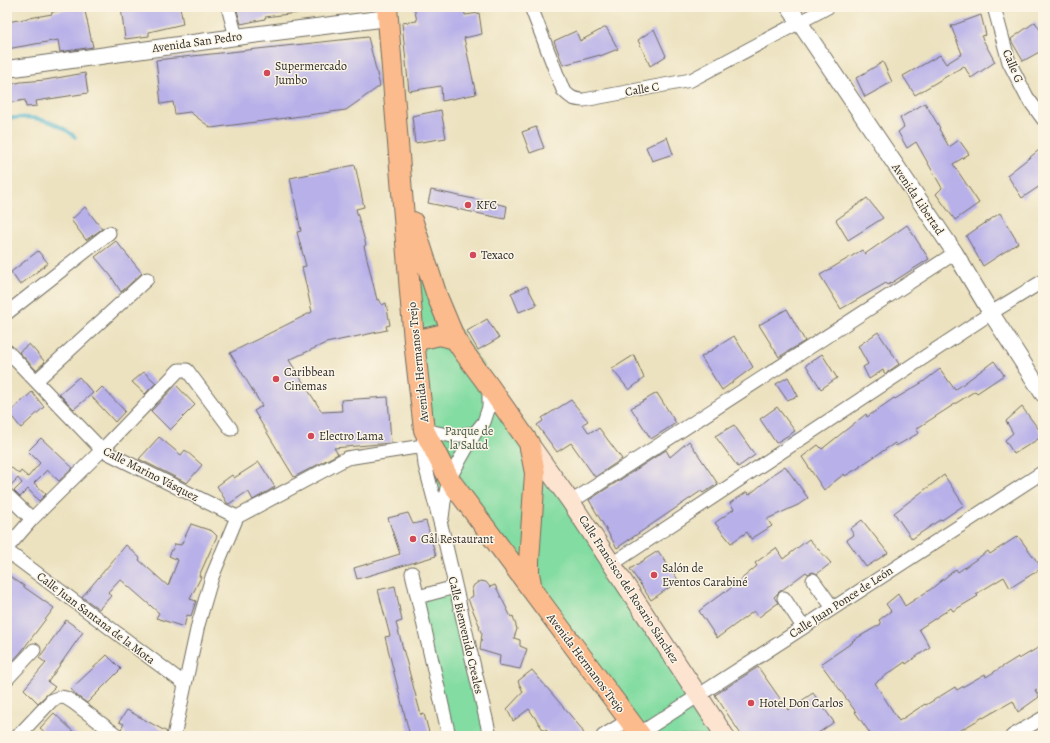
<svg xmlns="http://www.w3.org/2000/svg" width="1050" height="743" font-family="Alegreya,serif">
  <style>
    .green { fill: #83dca2; stroke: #578466 }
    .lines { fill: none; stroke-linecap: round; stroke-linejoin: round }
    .stream { stroke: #4fb4cd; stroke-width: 3.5 }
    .building { fill: #b7b0e9 }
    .minor-casing { stroke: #6f6b5f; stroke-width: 15 }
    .tertiary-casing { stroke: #6f6b5f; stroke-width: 18 }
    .secondary-casing { stroke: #6f6b5f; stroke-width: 20 }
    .primary-casing { stroke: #6f6b5f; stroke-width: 22 }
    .minor { stroke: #fff; stroke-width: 13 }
    .tertiary { stroke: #fff; stroke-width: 16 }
    .secondary { stroke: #fde4d1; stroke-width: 18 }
    .primary { stroke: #fbbb8c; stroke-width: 20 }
    .poi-dot { fill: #d1495b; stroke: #fcf5e5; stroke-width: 1.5 }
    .labels { text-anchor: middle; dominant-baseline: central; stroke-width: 3; stroke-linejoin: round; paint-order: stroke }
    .street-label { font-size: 12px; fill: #2b2b2b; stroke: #fcf5e5 }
    .poi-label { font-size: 12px; fill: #2b2b2b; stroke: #fcf5e5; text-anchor: start }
    .park-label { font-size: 12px; fill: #415749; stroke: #fcf5e5 }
  </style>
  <rect width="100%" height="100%" fill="#fcf5e5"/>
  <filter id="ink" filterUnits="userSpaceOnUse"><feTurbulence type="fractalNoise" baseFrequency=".025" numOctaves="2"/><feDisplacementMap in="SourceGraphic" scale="8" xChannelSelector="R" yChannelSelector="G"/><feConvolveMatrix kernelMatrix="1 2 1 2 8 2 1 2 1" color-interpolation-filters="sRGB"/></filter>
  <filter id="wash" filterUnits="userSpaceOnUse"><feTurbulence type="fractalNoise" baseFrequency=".012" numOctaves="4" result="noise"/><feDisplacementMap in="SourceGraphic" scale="16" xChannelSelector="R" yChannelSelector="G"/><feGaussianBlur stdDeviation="0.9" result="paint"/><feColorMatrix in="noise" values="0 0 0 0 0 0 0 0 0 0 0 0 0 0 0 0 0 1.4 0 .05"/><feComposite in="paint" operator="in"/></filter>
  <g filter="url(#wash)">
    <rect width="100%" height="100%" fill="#ece2c0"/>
    <path class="green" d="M403,196L437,296L725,736H641L449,479L442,519L425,465Z
      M455,587L490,736H449L418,596Z"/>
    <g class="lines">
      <path class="stream" d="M7,118C15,118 24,117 32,118C48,120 64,127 75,137"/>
    </g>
    <g id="blocks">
      <path class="building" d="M77,7H84L93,47L60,52L58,40L7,49V22L52,14V12Z
        M121,7H180L183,24L149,32V36L125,39Z
        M236,7H297V13L265,17V19L241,24Z
        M414,7H464L465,15L479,13L482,34L464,38L476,94L442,101L441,86L409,91L402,23L417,21Z
        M981,15L986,35L981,36L995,62L971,78L964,66L915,95L903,76L940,55L946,64L962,54L951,26Z
        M1035,22L1043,34V50L1023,61L1012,42L1011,39Z
        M606,27L618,49L600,56V55L563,65L554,41L576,31L580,41Z
        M654,29L666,56L650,66L638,40Z
        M368,37L380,86L346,110L211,128L190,112L175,114L173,102L161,104L156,60Z
        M883,62L892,82L865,97L856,78Z
        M85,73L88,93L36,101L37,106L26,107L25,100L7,103V85L21,82L45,80Z
        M925,103L940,128L939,129L949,147L959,140L969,154L953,164L979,203L955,220L936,194L942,188L916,142L907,148L898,132L904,127L900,118Z
        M441,110L446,138L415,143L412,116Z
        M536,127L544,148L530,153L522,132Z
        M667,137L673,154L652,161L646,147Z
        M1043,147V184L1022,198L1007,175Z
        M355,165L364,207L356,209L366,245L364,246L377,300L379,299L382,305L386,303L390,325L386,326L387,330L326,343L289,360L322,412L342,411L341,400L388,397L391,443L334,448L338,454L294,477L254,411L262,406L230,353L312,312L302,267L306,266L297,232L301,231L290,178Z
        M431,190L507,206L505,219L428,203Z
        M867,198L883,218L848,240L836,220Z
        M85,207L102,229L86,240L71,220Z
        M1000,213L1018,243L983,266L966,236Z
        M907,225L929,259L888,285L886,283L841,309L820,275L862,250L865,254Z
        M116,241L142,273L121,292L111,276L95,257Z
        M38,251L48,263L20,285L11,272Z
        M527,286L537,305L519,312L511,293Z
        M787,309L805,341L779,357L759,325Z
        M487,319L499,338L478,350L467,331Z
        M878,332L899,364L885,374L883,370L869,379L863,367L868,364L858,346Z
        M734,336L753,367L722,390L701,357Z
        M29,344L45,362L36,370L19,352Z
        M822,354L837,378L821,389L806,365Z
        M634,355L644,378L629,390L612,369Z
        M994,361L1004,375L977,393L975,391L916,429L919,433L896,446L895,443L860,466V467L845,476L844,474L824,490L802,457L818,445L822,449L866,414L867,417L894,398L895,399L923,382L940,369L955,390Z
        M144,372L156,383L145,394L132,382Z
        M79,377L93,393L74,409L59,394Z
        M788,377L798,396L787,400L776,384Z
        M176,385L195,405L170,430L151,411Z
        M102,387L125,411L115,422L92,397Z
        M32,392L44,407L21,428L9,413Z
        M657,393L676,423L651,439L631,408Z
        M571,400L588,421L583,424L589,433L594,430L595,431L599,428L622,459L595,477L571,443L557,452L537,425L543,421L542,418Z
        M777,407L795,431L776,443L760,419Z
        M1022,407L1043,435V436L1014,454L1005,440L1013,433L1006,421Z
        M734,425L755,455L738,467L715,436Z
        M159,437L181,455L185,450L202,465L187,483L139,459Z
        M41,438L73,468L59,481L47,470L34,483L46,494L39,501L28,489L20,497L14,491L22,483L18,478L9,487H7V464L19,474L21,471L28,477L40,463L28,451Z
        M689,441L718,484L703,493L701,491L617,548L589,500L666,450L670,457Z
        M259,462L275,487L253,500L248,491L229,504L227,503L217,486L232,475L234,478Z
        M785,466L808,498L798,505L767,519L772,526L751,539L747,532L731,543L715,523L734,509L730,503L747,492L749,495L773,475V474Z
        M944,475L964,505L942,520L941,519L912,539L894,513Z
        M408,513L413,524L426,521L436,556L357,579L354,568L400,554L388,518Z
        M862,520L888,553L866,567L847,540L854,535L850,529Z
        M191,524L212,531L217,536L199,576L201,577L190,599L196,601L191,616L187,615L184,627L156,618L159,613L120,579L108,592L111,596L99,609L82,597L126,545L140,558L139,560L168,586L178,560L169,556L175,544L181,545Z
        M1018,536L1042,568L1010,588L1004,577L976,594L978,596L953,611L951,608L919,629L930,647L906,664L905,662L875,683L899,721L925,704L926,705L955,687L957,690L985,674L986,677L1018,657L1019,659L1043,645V685L1035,690L1039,697L1018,712L1013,701L983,718V717L951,736H872L855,712H856L821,664L853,642L852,641L881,624L879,620L891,611L886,604L898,594L905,606L931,589L956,569L958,572L988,551L990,554Z
        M809,539L831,563L817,574L813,572L808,574L806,572L782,590L779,592L774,597L778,603L759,617L754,611L717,638L699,611L725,591L726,592L757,566L755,563L776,548L783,559Z
        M658,551L679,581L651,600L630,569Z
        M7,574L24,586V587L54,608L21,652L7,667Z
        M480,581L486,582L490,587L495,585L511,617L513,616L517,629L514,638L520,640V646L527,649L520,669L499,665L500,656L480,650L482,634L479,628L480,627L468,599L473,596L472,589L474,585Z
        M395,586L402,621L396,623L421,715L424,714L430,736H410L385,637L390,636L378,590Z
        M66,620L83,632L48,682L55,687L38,703L24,689L46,663L39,658Z
        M107,655L121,669L87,703L77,696L71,689Z
        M758,667L788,710L813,693L834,722L814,736H742L715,695Z
        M532,670L581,728L585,736H550L546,729L544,731L529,709L513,721L507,709L523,692L518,681Z
        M127,710L167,732L166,736H126L125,733L121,729L124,724L119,722Z
        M54,713L78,736H49L40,728Z"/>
    </g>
  </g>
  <g filter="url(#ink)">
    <use href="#blocks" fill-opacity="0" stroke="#6f6b5f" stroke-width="1"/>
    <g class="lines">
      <defs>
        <path id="minor" d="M228,7L236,37
          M531,7L563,90C570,97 573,100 584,100L691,80L828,7
          M994,7L1009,62L1027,97L1043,119
          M7,313L109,233
          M7,351L102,450L237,517
          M36,381L147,279
          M489,386V407L484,422L475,433L452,436L424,430L423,446L425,465L443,533L490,736
          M7,495L32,519
          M571,502L955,253
          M442,518L444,502L449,479L475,433
          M7,548L32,519L102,450L179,370H187L231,429
          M7,551L185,684
          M612,564L991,313L1043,281
          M412,573L449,736
          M813,580L833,608
          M418,597L455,587
          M784,598L803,627
          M7,679L34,650
          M639,734L1043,472
          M18,736L52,700L61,697L66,698L74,703L118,736
          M174,736L198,625L212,577L237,517L347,458L423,446L431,444
          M603,736L629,720
          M1012,736L1043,718"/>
        <path id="tertiary" d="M789,7L955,253L991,313L1043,394
          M7,69L236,37L388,18"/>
        <path id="secondary" d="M529,443L571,502L725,736"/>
        <path id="primary" d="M387,7L414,341L424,430L449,479L641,736
          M413,222L437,296L455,339L463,351L489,386L529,443L535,473L529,561V573L532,590
          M414,341L440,335L455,339"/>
      </defs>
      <use href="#minor" class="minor-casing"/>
      <use href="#tertiary" class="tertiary-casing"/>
      <use href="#secondary" class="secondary-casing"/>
      <use href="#primary" class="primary-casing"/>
      <use href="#minor" class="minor"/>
      <use href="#tertiary" class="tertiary"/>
      <use href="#secondary" class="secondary"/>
      <use href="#primary" class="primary"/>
    </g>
  </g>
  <g class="poi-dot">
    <circle cx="267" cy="73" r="4"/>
    <circle cx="468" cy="205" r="4"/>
    <circle cx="473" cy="255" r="4"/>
    <circle cx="276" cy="379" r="4"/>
    <circle cx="311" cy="436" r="4"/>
    <circle cx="413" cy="539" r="4"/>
    <circle cx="654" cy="575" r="4"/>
    <circle cx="751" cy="703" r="4"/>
  </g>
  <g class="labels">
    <g class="street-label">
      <text transform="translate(197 42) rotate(-8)">Avenida San Pedro</text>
      <text transform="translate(1013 66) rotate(67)">Calle G</text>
      <text transform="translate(642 89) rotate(-10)">Calle C</text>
      <text transform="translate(918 199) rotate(56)">Avenida Libertad</text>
      <text transform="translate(418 362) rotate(-96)">Avenida Hermanos Trejo</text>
      <text transform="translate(151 474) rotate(27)">Calle Marino Vásquez</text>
      <text transform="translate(629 589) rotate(57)">Calle Francisco del Rosario Sánchez</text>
      <text transform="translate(841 602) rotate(-33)">Calle Juan Ponce de León</text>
      <text transform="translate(96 618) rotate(37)">Calle Juan Santana de la Mota</text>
      <text transform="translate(466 635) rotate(77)">Calle Bienvenido Creales</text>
      <text transform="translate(586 663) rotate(53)">Avenida Hermanos Trejo</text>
    </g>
    <g class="poi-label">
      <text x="275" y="66">Supermercado<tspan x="275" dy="14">Jumbo</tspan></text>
      <text x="476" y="205">KFC</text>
      <text x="481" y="255">Texaco</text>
      <text x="284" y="372">Caribbean<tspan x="284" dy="14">Cinemas</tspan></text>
      <text x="319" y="436">Electro Lama</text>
      <text x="421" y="539">Gål Restaurant</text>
      <text x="662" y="568">Salón de<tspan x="662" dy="14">Eventos Carabiné</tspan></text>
      <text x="759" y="703">Hotel Don Carlos</text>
    </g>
    <g class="park-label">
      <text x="469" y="431">Parque de<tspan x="469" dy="14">la Salud</tspan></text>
    </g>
  </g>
  <rect width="1050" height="743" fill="none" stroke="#fcf5e5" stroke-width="24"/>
</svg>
